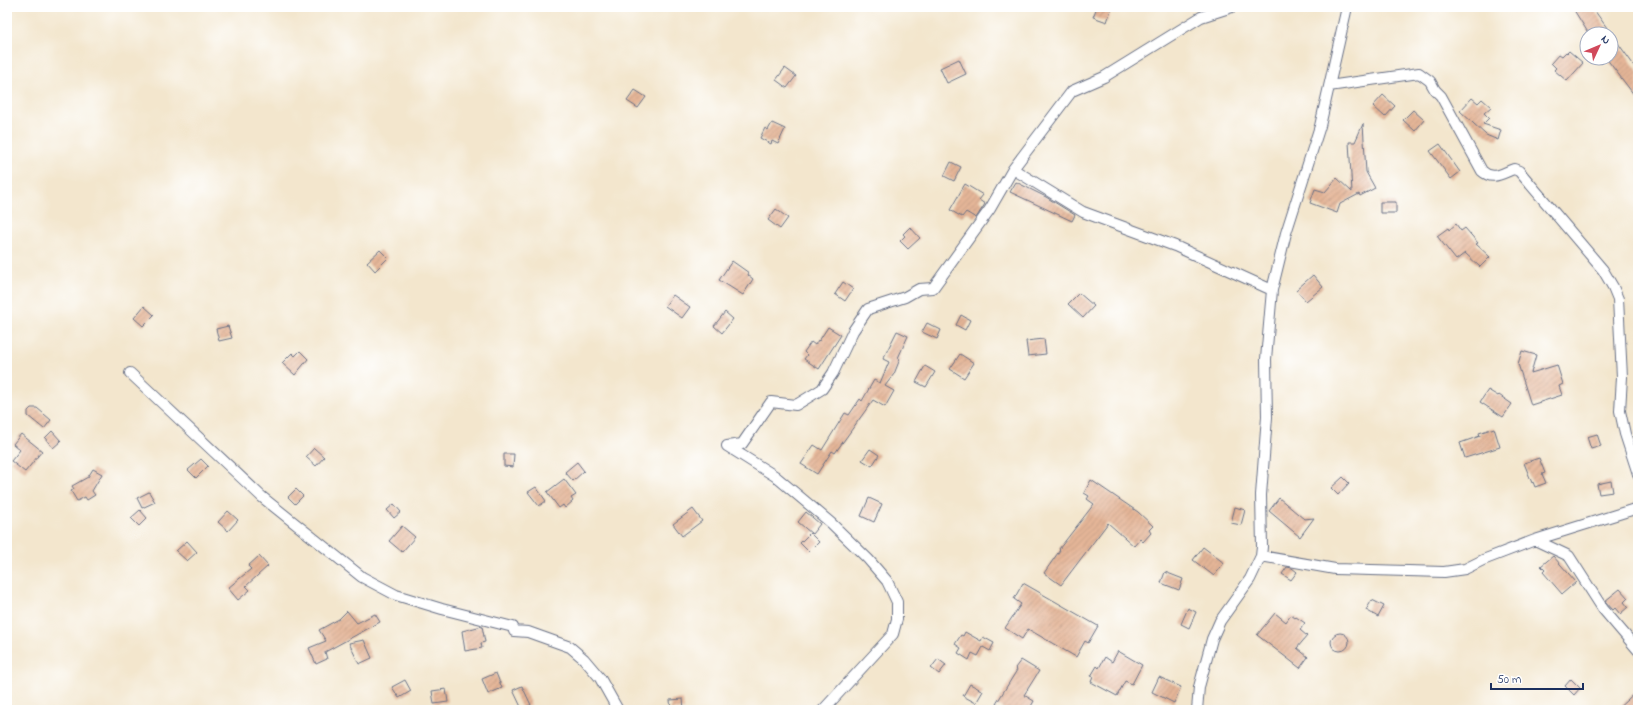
<svg xmlns="http://www.w3.org/2000/svg" width="1645" height="717" font-family="'Indie Flower',sans-serif">
  <style>
    .building { fill: url(#building-hatch) }
    .lines { fill: none; stroke-linecap: round; stroke-linejoin: round }
    .street-casing { stroke: #676f85; stroke-width: 12 }
    .street { stroke: #fff; stroke-width: 10 }
  </style>
  <defs>
    <pattern id="building-hatch" width="6" height="6" patternUnits="userSpaceOnUse"><rect width="6" height="6" fill="#e5b698"/><path d="M-1 1l2-2M0 6l6-6M5 7l2-2" fill="none" stroke="#b9947f"/></pattern>
  </defs>
  <rect width="100%" height="100%" fill="#fff"/>
  <filter id="ink" filterUnits="userSpaceOnUse"><feTurbulence type="fractalNoise" baseFrequency=".025" numOctaves="2"/><feDisplacementMap in="SourceGraphic" scale="8" xChannelSelector="R" yChannelSelector="G"/><feConvolveMatrix kernelMatrix="1 2 1 2 8 2 1 2 1" color-interpolation-filters="sRGB"/></filter>
  <filter id="wash" filterUnits="userSpaceOnUse"><feTurbulence type="fractalNoise" baseFrequency=".012" numOctaves="4" result="noise"/><feDisplacementMap in="SourceGraphic" scale="16" xChannelSelector="R" yChannelSelector="G"/><feGaussianBlur stdDeviation="0.9" result="paint"/><feColorMatrix in="noise" values="0 0 0 0 0 0 0 0 0 0 0 0 0 0 0 0 0 1.4 0 .05"/><feComposite in="paint" operator="in"/></filter>
  <g filter="url(#wash)">
    <rect width="100%" height="100%" fill="#f3e6cd"/>
    <g id="blocks">
      <path class="building" d="M1097,7H1112L1107,22L1093,17Z
        M1572,7H1592L1638,71V100L1606,58H1611V34H1589Z
        M1569,51L1583,63L1567,81L1554,70L1556,68L1551,63L1559,54L1562,56L1566,52L1567,53Z
        M959,59L966,74L947,83L940,68Z
        M785,68L796,76L787,88L776,80Z
        M635,90L646,97L638,108L627,101Z
        M1383,95L1395,106L1385,117L1373,106Z
        M1472,98L1478,103L1482,99L1491,107L1484,113L1489,118L1483,124L1501,130L1498,140L1486,135L1460,111Z
        M1413,110L1424,120L1415,131L1403,120Z
        M772,123L785,129L778,144L772,141L771,144L760,138L765,128L768,130Z
        M1363,124L1366,172L1375,188L1360,196L1359,194L1340,204L1337,213L1310,203L1315,189L1325,192L1337,178L1352,192L1349,142H1355Z
        M1440,144L1460,172L1451,179L1430,151Z
        M951,162L961,167L954,181L944,176Z
        M1016,182L1046,197L1075,215L1072,221L1010,192Z
        M965,184L983,195L979,200L985,204L976,218L966,212L962,217L950,210Z
        M1380,202H1396V213H1380Z
        M776,209L788,218L780,229L768,220Z
        M1456,224L1461,231L1465,228L1478,243L1476,244L1490,257L1480,267L1465,253L1456,260L1437,236L1448,228L1449,230Z
        M910,227L920,238L908,249L900,241L905,236L903,234Z
        M380,250L388,258L375,271L367,262Z
        M732,261L749,273L748,275L753,279L743,295L719,280Z
        M1313,275L1323,287L1306,301L1296,290Z
        M843,282L853,289L845,301L835,294Z
        M1079,293L1094,306L1083,318L1068,304Z
        M673,295L690,307L682,318L665,306Z
        M144,306L154,315L143,326L134,318Z
        M725,312L733,319L722,333L714,326Z
        M961,315L970,320L965,330L956,325Z
        M927,323L941,330L937,339L922,332Z
        M228,326L232,338L219,341L216,329Z
        M828,327L841,335L819,369L804,359L807,355L804,352L811,342L815,345L818,340L819,341Z
        M897,331L908,336L898,358L900,359L894,374L885,386L894,391L885,407L873,400L835,453L832,451L817,474L801,464L814,445L822,450L845,413L849,415L860,399L862,401L874,380L880,383L889,362L883,359Z
        M1044,339L1046,354L1028,356L1026,341Z
        M300,351L308,359L295,375L282,363L292,353L295,356Z
        M1522,351L1536,355L1531,373L1557,365L1563,384L1559,386L1562,395L1531,405L1518,364Z
        M960,354L974,363L964,378L950,369Z
        M925,366L935,372L926,387L916,382Z
        M1488,390L1498,396L1499,395L1512,404L1503,417L1480,402Z
        M31,408H37L51,420L44,429L28,416V411Z
        M1494,428L1500,447L1465,458L1460,443L1480,436L1479,433Z
        M52,431L61,441L53,448L45,438Z
        M21,434L42,451L25,472L11,461L20,450L13,444Z
        M1597,434L1601,446L1591,449L1587,437Z
        M314,448L324,457L316,466L306,457Z
        M870,449L879,455L872,466L862,460Z
        M504,454H514L513,467L504,466Z
        M1539,458L1545,473L1542,474L1546,483L1535,487L1533,482L1532,483L1524,463Z
        M201,459L208,466L196,478L188,470Z
        M577,462L584,471L573,481L565,472Z
        M93,469L102,474L92,491L95,495L87,500L85,497L77,501L71,491L74,489L72,486L88,477Z
        M1343,477L1349,483L1338,495L1331,488Z
        M564,479L576,495L571,498L573,501L565,508L563,505L559,508L547,492Z
        M1091,480L1138,512L1153,526L1149,530L1151,533L1143,542L1140,539L1134,546L1108,523L1061,585L1044,573L1060,550L1059,549L1094,504L1087,499L1089,496L1084,493Z
        M1611,481L1613,492L1599,494L1597,484Z
        M536,487L546,501L539,506L528,492Z
        M296,489L303,496L295,504L288,497Z
        M149,492L155,502L142,508L137,498Z
        M869,498L882,504L874,522L861,516Z
        M1279,498L1304,519L1314,518L1300,537L1269,511Z
        M394,504L401,512L394,518L387,510Z
        M1235,507L1245,510L1241,525L1231,523Z
        M693,509L702,521L682,536L673,524Z
        M140,510L147,518L139,526L131,518Z
        M228,511L238,520L228,531L218,522Z
        M806,512L820,524L812,534L798,522Z
        M402,526L415,537L402,552L389,541Z
        M810,533L819,542L809,552L800,543Z
        M187,541L197,552L187,561L176,551Z
        M1203,547L1224,563L1214,576L1193,560Z
        M259,556L268,566L246,586L250,590L238,600L228,588L251,569L248,566Z
        M1553,556L1576,582L1562,594L1543,572L1545,570L1541,566Z
        M1287,567L1292,568L1297,572L1291,580L1282,574Z
        M1165,572L1183,579L1179,590L1161,583Z
        M1023,583L1098,626L1088,643L1085,641L1076,657L1028,629L1022,639L1005,628L1021,604L1014,599Z
        M1620,589L1628,598L1624,602L1628,607L1620,614L1615,608L1613,610L1605,601Z
        M1372,600L1384,606L1378,617L1366,610Z
        M1188,608L1196,612L1189,628L1181,624Z
        M347,611L357,623L375,614L380,622L325,652L327,659L316,664L309,648L326,641L319,630L339,619Z
        M1275,613L1286,622L1291,615L1295,618L1296,617L1305,623L1300,630L1307,636L1297,648L1308,657L1300,668L1257,635Z
        M482,626L485,642L481,643L482,648L465,651L462,631Z
        M965,632L981,641L983,637L994,643L990,651L983,647L978,656L972,653L969,660L958,653L961,648L955,644L961,635L963,636Z
        M1331 642a9 9 0 1 1 18 0a9 9 0 1 1-18 0Z
        M364,640L372,658L359,664L349,643Z
        M1118,651L1142,665L1132,684L1125,681L1117,696L1091,682L1093,677L1091,676L1097,666L1099,668L1105,657L1112,662Z
        M938,659L946,665L939,674L931,668Z
        M1021,660L1039,671L1024,695L1034,701L1029,710H1005L996,704L1017,670L1015,668Z
        M496,673L502,688L488,694L482,679Z
        M1159,677L1181,687L1174,703L1152,692Z
        M1571,679L1580,688L1574,695L1565,686Z
        M405,680L411,691L399,698L392,687Z
        M970,684L983,691L976,703L963,696Z
        M522,686L531,705L522,709L513,690Z
        M446,689L448,702L434,704L432,691Z
        M1638,690V705L1632,710H1616Z
        M683,699L684,709L671,710L670,700Z"/>
    </g>
  </g>
  <g filter="url(#ink)">
    <use href="#blocks" fill-opacity="0" stroke="#676f85" stroke-width="1"/>
    <g class="lines">
      <defs>
        <path id="street" d="M1329,86L1419,73L1430,81L1435,90L1441,96L1482,171C1493,181 1502,173 1514,169L1519,171L1603,270L1613,287L1618,299L1622,377L1620,411L1625,434L1638,474
          M1013,169L1083,212L1175,246L1272,290
          M130,373L262,497L362,577L396,595L442,609L513,627L514,631L528,632L570,647L584,659L600,678L618,710
          M727,446L742,444L771,402L796,405L822,389L833,373L853,331L868,309L905,297L919,289L933,288L990,209L1013,169L1072,91L1104,77L1201,17L1232,7
          M727,446L775,476L831,523L868,559L887,581L897,602V619L893,634L823,710
          M1535,540L1638,508
          M1261,556L1335,569L1444,572L1465,569L1483,560L1535,540L1569,556L1603,609L1638,650
          M1197,710L1199,687L1212,639L1220,621L1250,579L1261,556L1262,547L1261,495L1267,417L1266,359L1272,290L1286,233L1320,126L1347,7"/>
      </defs>
      <use href="#street" class="street-casing"/>
      <use href="#street" class="street"/>
    </g>
  </g>
  <rect width="1645" height="717" fill="none" stroke="#fff" stroke-width="24"/>
  <g transform="translate(1599 46) rotate(46)"><circle r="19" fill="#ffffff" stroke="#a4acbf"/>
  <path d="M0-3L7 15L0 10L-7 15Z" fill="#d1495b"/>
  <text y="-6" font-size="11" font-weight="bold" text-anchor="middle" fill="#1b2f5e">N</text>
  </g>
  <path d="M1491 683v6h92v-6" fill="none" stroke="#1b2f5e" stroke-width="2"/>
  <text x="1497" y="683" font-size="12" fill="#1b2f5e" stroke="#ffffff" stroke-width="3" paint-order="stroke">50 m</text>
</svg>
